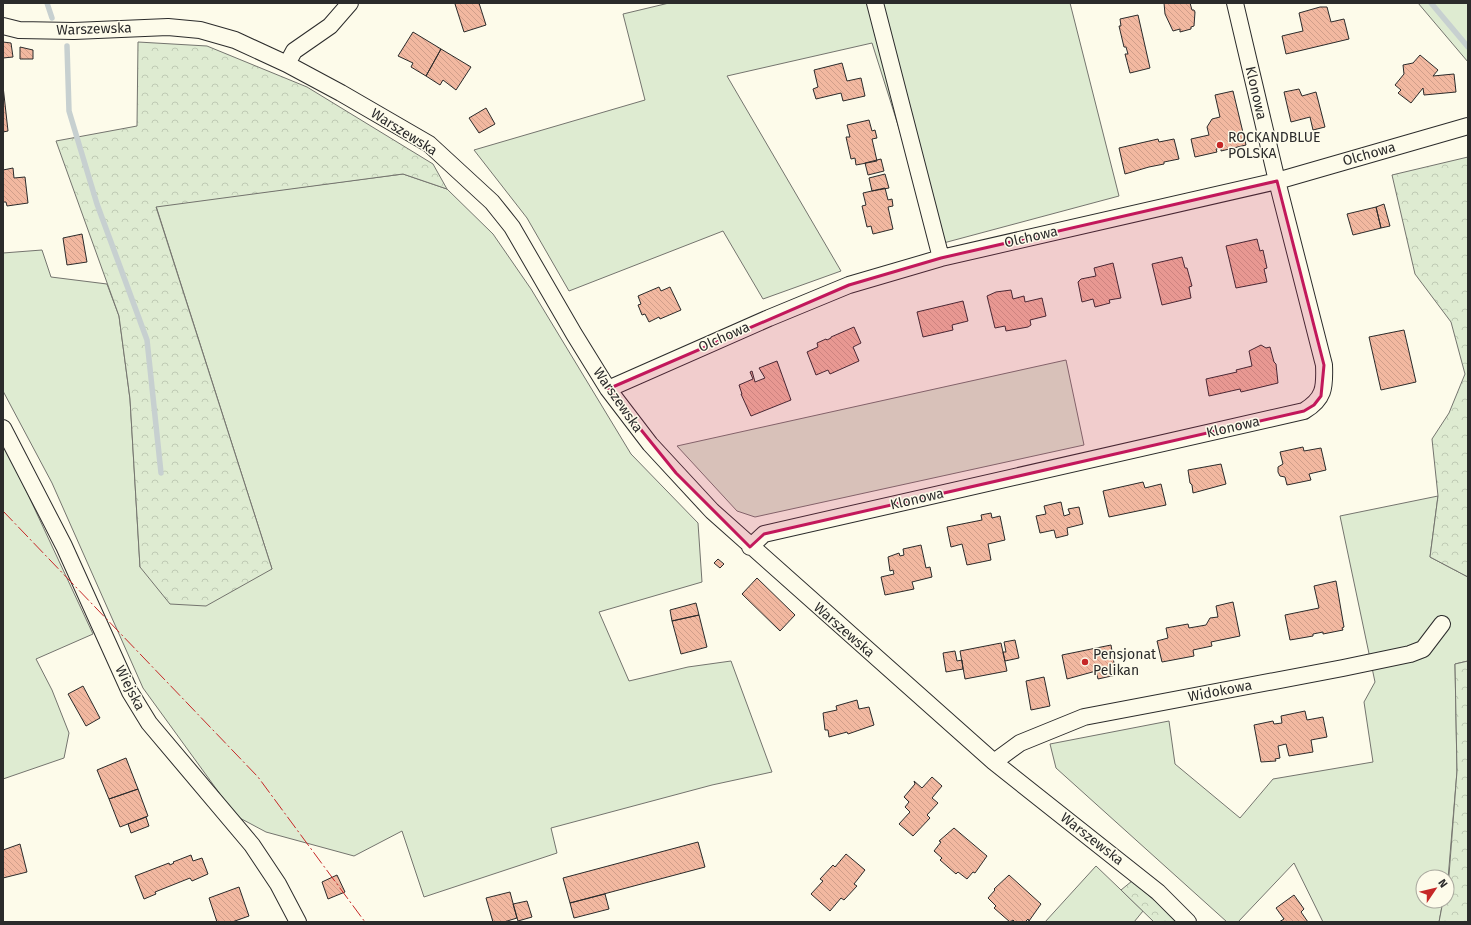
<svg xmlns="http://www.w3.org/2000/svg" width="1471" height="925" font-family="'Fira Sans',sans-serif">
  <style>
    .grass { fill: #deebd1; stroke: #74746e }
    .forest { fill: url(#forest-crowns); stroke: #74746e }
    .lines { fill: none; stroke-linecap: round; stroke-linejoin: round }
    .stream { stroke: #c7d0d0; stroke-width: 5.5 }
    .building { fill: url(#building-back-hatch); stroke: #2b2b2b }
    .minor-casing { stroke: #2b2b2b; stroke-width: 18 }
    .minor { stroke: #fdfbea; stroke-width: 16 }
    .power { stroke: #c62828; stroke-width: 1; stroke-dasharray: 14 3 2 3; stroke-linecap: butt }
    .marked { fill: #c2185b; fill-opacity: 0.2; stroke: #c2185b; stroke-width: 3; stroke-linejoin: round }
    .poi-dot { fill: #c62828; stroke: #fdfbea; stroke-width: 1.5 }
    .labels { text-anchor: middle; dominant-baseline: central; stroke-width: 3; stroke-linejoin: round; paint-order: stroke }
    .street-label { font-size: 14px; fill: #2b2b2b; stroke: #fdfbea }
    .poi-label { font-size: 14px; fill: #2b2b2b; stroke: #fdfbea; text-anchor: start }
  </style>
  <defs>
    <pattern id="forest-crowns" width="20" height="18" patternUnits="userSpaceOnUse"><rect width="20" height="18" fill="#deebd1"/><path d="M2 6a3 3 0 1 1 6 0M12 15a3 3 0 1 1 6 0" fill="none" stroke="#bfcab4"/></pattern>
    <pattern id="building-back-hatch" width="6" height="6" patternUnits="userSpaceOnUse"><rect width="6" height="6" fill="#f2b8a0"/><path d="M-1 5l2 2M0 0l6 6M5-1l2 2" fill="none" stroke="#d09e8a"/></pattern>
  </defs>
  <rect width="100%" height="100%" fill="#fdfbea"/>
  <path class="grass" d="M669,3H1070L1119,196L936,245L872,43L727,76L841,271L763,299L723,231L569,291L527,218L474,150L645,100L623,14Z
    M1418,3H1468V62Z
    M403,174L447,189L493,234L531,289L631,454L698,523L702,582L599,612L629,681L688,667L731,661L772,772L712,785L551,828L557,853L424,897L402,831L354,856L266,832L236,816L143,688L52,483L3,391V253L42,250L51,277L107,284L119,316L130,399L140,567L272,569L156,206Z
    M1066,360L1084,445L755,517L737,511L677,446Z
    M3,441L93,634L36,659L52,690L69,733L64,758L3,779Z
    M1438,496L1430,557L1468,577V661L1455,664L1457,771L1448,879L1447,883V877H1423V901H1443L1439,922H1323L1294,863L1238,922H1227L1056,768L1050,744L1169,721L1175,764L1240,818L1273,779L1373,762L1364,702L1375,682L1340,516Z
    M1096,866L1143,911L1134,922H1045Z"/>
  <path class="forest" d="M138,42L207,46L307,87L433,164L447,189L403,174L156,207L272,569L206,606L170,604L140,567L130,399L119,316L56,141L137,126Z
    M1468,157V577L1430,557L1438,496L1432,439L1449,413L1465,374L1451,322L1415,274L1392,175Z
    M1468,661V922H1439L1443,901H1447L1457,771L1455,664Z
    M1132,881L1177,920L1178,922H1154L1121,890Z"/>
  <g class="lines">
    <path class="stream" d="M47,3L52,18
      M1431,3L1468,47
      M67,46L69,111L97,204L147,340L161,473"/>
  </g>
  <path class="building" d="M458,3H479L486,25L464,32L455,4Z
    M1164,3H1190L1192,10H1194L1195,12L1194,26L1191,27V29L1180,32V29L1173,31L1165,14Z
    M1320,7H1327L1331,22L1344,19L1349,39L1286,54L1282,36L1303,31L1299,13Z
    M1138,15L1150,68L1130,73L1125,54H1128L1126,47H1124L1119,26H1121L1120,19Z
    M413,32L441,49L426,76L411,67L413,63L398,56Z
    M3,42L11,43L13,57L3,58Z
    M20,47L33,50V59H20Z
    M441,49L471,67L456,90L443,80L440,85L426,76Z
    M1420,55L1438,70L1433,76L1454,74L1456,92L1424,95L1423,88L1411,103L1398,93L1401,90L1395,85L1404,74L1403,65L1413,63Z
    M842,63L847,81L861,78L865,96L843,101L841,93L816,99L813,89L818,87L814,70Z
    M3,86L8,131L3,132Z
    M1299,89L1302,96L1316,92L1325,127L1313,130L1310,117L1291,122L1284,92Z
    M1233,91L1246,145L1221,151V148L1216,149L1217,152L1195,157L1191,139L1209,135L1207,127L1212,119L1220,117L1215,95Z
    M486,108L495,124L479,133L469,118Z
    M869,120L872,131L875,130L877,138L872,139L877,161L856,165L855,158L851,159L846,137H850L847,125Z
    M1158,139L1159,142L1174,139L1179,159L1164,162V164L1149,167L1125,174L1119,148Z
    M881,159L884,171L868,175L865,163Z
    M13,168L14,178L25,177L28,203L7,206L6,202H3V170Z
    M885,174L889,188L872,191L869,178Z
    M885,188L888,200L892,199L893,206L888,207L893,229L873,234L871,226L867,227L862,206L866,205L863,193Z
    M1384,204L1390,226L1381,228L1376,207Z
    M1376,207L1381,228L1353,235L1347,214Z
    M82,234L87,262L67,265L63,238Z
    M1257,239L1260,251L1263,250L1267,268L1264,269L1267,282L1236,288L1226,246Z
    M1182,257L1185,268H1187L1192,286L1189,287L1191,298L1162,305L1152,264Z
    M1113,263L1121,298L1109,300L1110,303L1095,307L1093,299L1082,302L1078,282L1081,279L1096,276L1094,268Z
    M659,287L661,291L670,287L681,310L660,319L659,317L649,322L645,314L642,315L638,305L641,304L638,296Z
    M1011,290L1013,299L1024,296L1025,302L1042,298L1046,316L1030,320L1031,325L1028,327L1006,331L1005,326L995,328L987,296L996,292Z
    M963,301L968,321L952,325L953,330L923,337L917,312Z
    M854,327L861,343L853,347L859,361L830,374L828,370L816,375L807,352L818,347L817,343L826,339L827,340L831,338V337Z
    M1404,330L1416,382L1381,390L1369,337Z
    M1261,345L1266,348L1270,347L1274,362L1276,364L1278,383L1241,392L1240,389L1209,396L1206,379L1237,372L1236,370L1252,366L1249,351Z
    M777,361L791,400L751,416L741,394H742L739,385L753,379L750,372L752,371L755,382L765,378L759,368Z
    M1303,447L1304,451L1321,448L1326,470L1309,474L1311,480L1287,485L1285,477L1280,476L1278,472V467L1283,464L1280,452Z
    M1221,464L1226,484L1193,493L1192,485L1190,483L1188,470Z
    M1143,482L1145,488L1161,484L1166,505L1109,517L1103,491Z
    M1061,502L1064,516L1070,514L1068,509L1079,507L1083,524L1067,528L1068,535L1056,538L1054,530L1040,533L1036,516L1046,514L1044,506Z
    M991,513L992,518L1000,516L1005,540L988,544L991,560L967,565L962,544L951,547L947,527L982,520L981,515Z
    M921,545L926,568L930,567L932,577L912,582L914,589L885,595L881,577L894,574L893,570L890,571L888,557L899,553L900,556L904,555L903,549Z
    M718,559L724,564L720,568L714,563Z
    M757,578L795,615L780,631L742,594Z
    M1336,581L1344,627L1342,628L1343,630L1323,634V632L1313,634V636L1290,640L1285,615L1319,608L1314,586Z
    M1233,602L1240,636L1211,642L1212,646L1193,650L1194,656L1162,662L1157,641L1168,638L1166,628L1188,624L1189,628L1206,625L1210,618L1218,617L1216,606Z
    M696,603L699,615L672,621L670,610Z
    M699,615L707,647L681,654L672,621Z
    M1015,640L1019,658L1005,661L1003,652H1006L1004,642Z
    M1001,643L1007,671L965,679L960,651Z
    M1111,645L1116,675L1098,679L1096,671L1067,679L1062,655Z
    M955,651L957,661L962,660L963,669L946,672L943,653Z
    M1044,677L1050,706L1031,710L1026,681Z
    M83,686L100,718L86,726L68,694Z
    M857,700L859,709L869,707L874,725L848,734L847,732L829,737L828,730H825L823,713L837,710L836,706Z
    M1305,711L1307,720L1323,717L1327,737L1311,740L1313,752L1289,756L1286,744L1278,746L1280,758L1275,759L1276,761L1261,762L1254,725L1273,721L1274,724L1282,723L1281,716Z
    M126,758L138,789L109,799L97,770Z
    M932,777L942,786L932,798L938,803L927,815L930,818L913,836L899,824L910,812L905,807L909,802L904,797L915,784L914,781L922,788Z
    M138,789L148,816L120,827L109,799Z
    M146,817L149,826L131,833L128,824Z
    M954,828L987,856L975,873L973,872L967,879L958,872L956,874L940,860L942,858L934,851L941,842L939,841Z
    M698,842L705,867L570,903L563,878Z
    M20,844L27,872L3,878V850Z
    M846,854L865,870L854,884L857,886L844,900L841,898L830,911L811,894L823,881L820,879L833,865L835,867Z
    M191,855L193,861L202,858L208,874L192,881L190,878L155,892L156,894L144,899L135,876L169,863L170,865L174,863L173,862Z
    M337,875L345,892L328,899L322,882Z
    M1009,875L1041,904L1029,921L1028,919L1025,922H1015L1013,920L1010,922L994,908L996,906L988,898L995,890L994,889Z
    M239,887L249,916L232,922H217L209,898Z
    M510,892L517,918L504,922H493L486,898Z
    M605,894L609,909L574,918L570,903Z
    M1294,895L1304,909L1301,912L1308,922H1279L1284,919L1276,908Z
    M527,901L532,917L518,921L513,904Z"/>
  <g class="lines">
    <defs>
      <path id="minor" d="M875,3L941,258
        M3,26L19,30L74,31L168,27L200,30L235,40L287,64L341,93L429,144L492,202L512,227L574,334L608,389L650,444L712,511L994,762L1158,892L1188,922
        M287,64L294,51L330,26L350,3
        M608,389L769,318L849,285L941,258L1277,181L1468,126
        M3,428L64,546L130,692L149,723L252,845L278,884L298,922
        M750,547L764,534L1304,411C1324,399 1325,388 1324,365L1277,181L1235,3
        M994,762L1020,743L1084,717L1343,668L1410,654L1423,649L1442,624"/>
    </defs>
    <use href="#minor" class="minor-casing"/>
    <use href="#minor" class="minor"/>
    <path class="power" d="M3,511L258,777L365,922"/>
  </g>
  <path class="marked" d="M1277,181L1324,365L1321,396L1314,405L1304,411L764,534L750,547L676,473L608,389L849,285L941,258Z"/>
  <g class="poi-dot">
    <circle cx="1220" cy="145" r="4"/>
    <circle cx="1085" cy="662" r="4"/>
  </g>
  <g class="labels">
    <g class="street-label">
      <text transform="translate(94 29) rotate(-2)">Warszewska</text>
      <text transform="translate(1256 93) rotate(77)">Klonowa</text>
      <text transform="translate(404 132) rotate(32)">Warszewska</text>
      <text transform="translate(1369 154) rotate(-16)">Olchowa</text>
      <text transform="translate(1031 237) rotate(-13)">Olchowa</text>
      <text transform="translate(724 337) rotate(-24)">Olchowa</text>
      <text transform="translate(618 400) rotate(55)">Warszewska</text>
      <text transform="translate(1233 427) rotate(-13)">Klonowa</text>
      <text transform="translate(917 499) rotate(-13)">Klonowa</text>
      <text transform="translate(844 630) rotate(41)">Warszewska</text>
      <text transform="translate(130 688) rotate(63)">Wiejska</text>
      <text transform="translate(1220 691) rotate(-11)">Widokowa</text>
      <text transform="translate(1092 839) rotate(38)">Warszewska</text>
    </g>
    <g class="poi-label">
      <text x="1228" y="137">ROCKANDBLUE<tspan x="1228" dy="16">POLSKA</tspan></text>
      <text x="1093" y="654">Pensjonat<tspan x="1093" dy="16">Pelikan</tspan></text>
    </g>
  </g>
  <rect width="1471" height="925" fill="none" stroke="#2b2b2b" stroke-width="8"/>
  <g transform="translate(1435 889) rotate(55)"><circle r="19" fill="#fdfbea" stroke="#a9a89e"/>
  <path d="M0-3L7 15L0 10L-7 15Z" fill="#c62828"/>
  <text y="-6" font-size="11" font-weight="bold" text-anchor="middle" fill="#2b2b2b">N</text>
  </g>
</svg>
